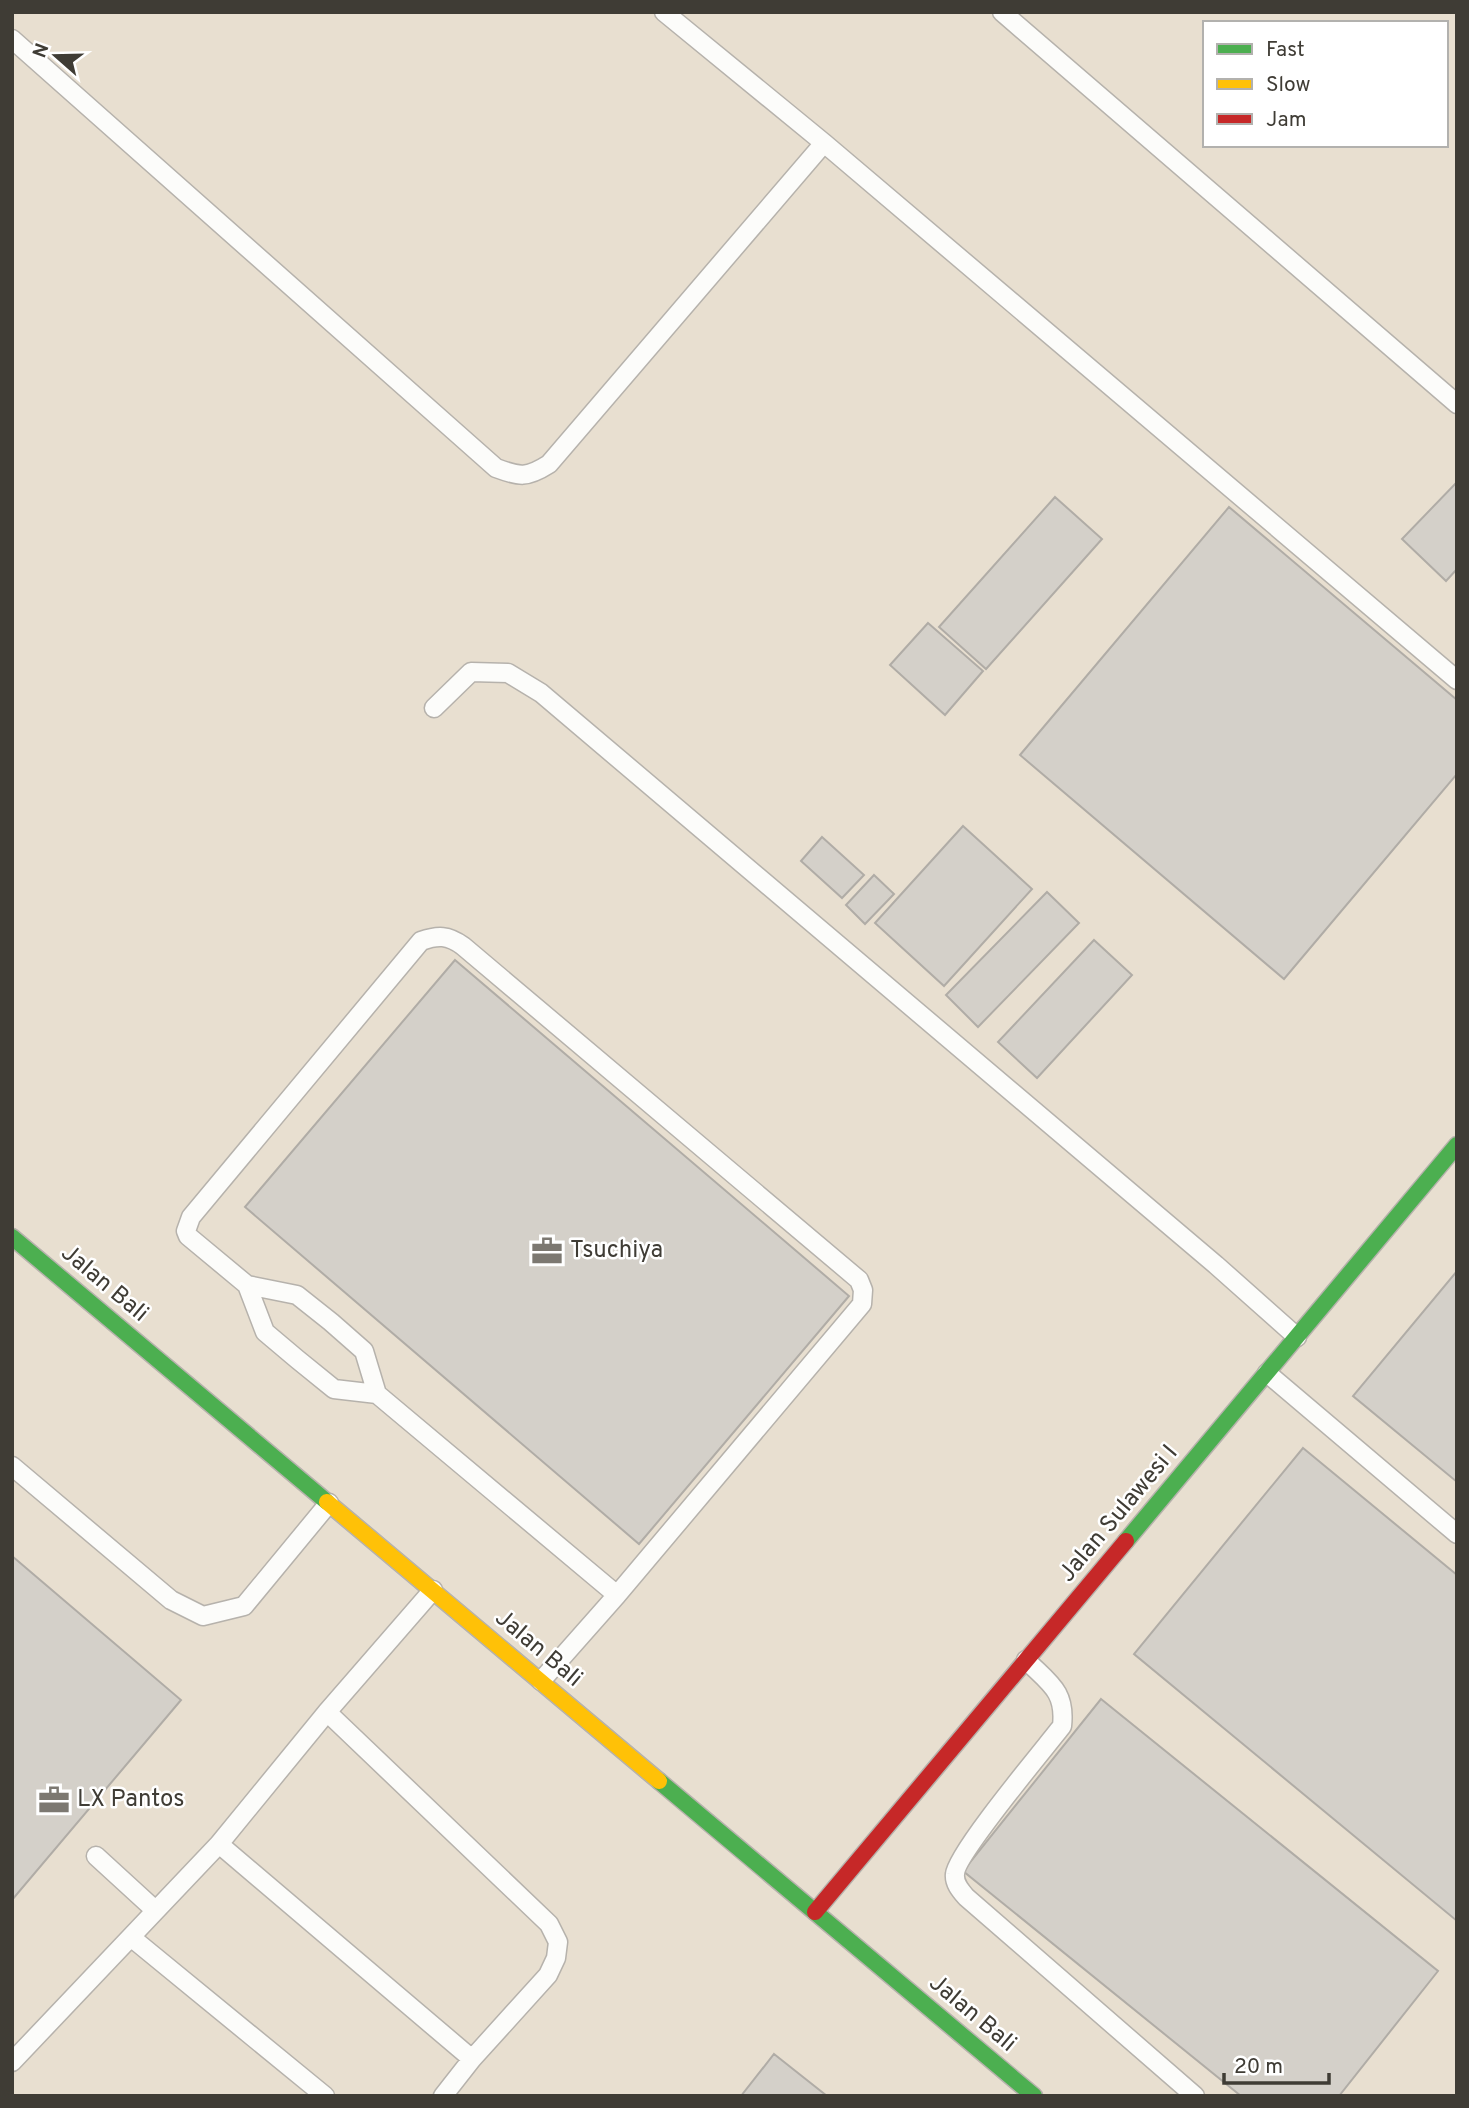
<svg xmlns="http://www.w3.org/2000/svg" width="1469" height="2108" font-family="Overpass,sans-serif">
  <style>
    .built { fill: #e8dfd0; fill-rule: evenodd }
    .building { fill: #d4d0c9; stroke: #b0aca6; stroke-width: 2 }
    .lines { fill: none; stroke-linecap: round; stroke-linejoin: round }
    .lane-casing { stroke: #b6b2ac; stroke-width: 21 }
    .fast-casing { stroke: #b6b2ac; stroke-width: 19 }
    .slow-casing { stroke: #b6b2ac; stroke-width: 19 }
    .jam-casing { stroke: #b6b2ac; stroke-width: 19 }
    .lane { stroke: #fcfcfa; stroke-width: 18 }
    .fast { stroke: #4caf50; stroke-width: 16 }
    .slow { stroke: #ffc107; stroke-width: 16 }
    .jam { stroke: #c62828; stroke-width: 16 }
    .labels { text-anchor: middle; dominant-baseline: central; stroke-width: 5; stroke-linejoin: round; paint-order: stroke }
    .poi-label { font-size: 24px; fill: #3f3c35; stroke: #fff; text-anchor: start }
    .street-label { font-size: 24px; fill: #3f3c35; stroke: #fff }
  </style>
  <rect width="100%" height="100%" fill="#ece8e0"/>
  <path class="built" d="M12,12H1457V2096H12ZM1205,23H1446V145H1205Z"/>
  <path class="building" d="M1457,482V569L1446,581L1402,539Z
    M1055,497L1102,539L986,669L939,627Z
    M1229,507L1457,700V774L1284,979L1020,755Z
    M928,623L983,671L945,715L890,665Z
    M963,826L1032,889L944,986L875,923Z
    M822,837L864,875L842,898L801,861Z
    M874,875L894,894L865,924L846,905Z
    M1047,892L1079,923L978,1027L946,995Z
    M1094,940L1132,975L1037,1078L998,1042Z
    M455,960L849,1296L639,1544L245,1207Z
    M1457,1271V1482L1353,1396Z
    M1303,1448L1457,1575V1921L1134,1654Z
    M12,1556L181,1700L12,1900Z
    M1101,1699L1438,1971L1339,2096H1241L963,1871Z
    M774,2054L827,2096H741Z"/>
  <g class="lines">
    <defs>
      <path id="lane" d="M664,12L824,143L1457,680
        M1002,12L1457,404
        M12,39L496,468C520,477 527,478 549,464L824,143
        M434,708L471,672L508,673L541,693L1216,1265L1297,1337
        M247,1285L265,1332L297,1359L334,1389L377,1394
        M1267,1373L1457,1534
        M12,1466L171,1600L203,1616L244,1606L329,1503
        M1026,1660C1049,1683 1066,1691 1062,1726C1045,1748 956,1854 955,1874C954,1883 960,1890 966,1897L1195,2096
        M541,1681L617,1595L377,1394L364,1351L331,1322L297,1295L247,1285L188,1236L186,1231L191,1217L421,941C438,935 448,935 463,946L859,1280L863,1290L862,1304L617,1595
        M327,1712L549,1924L558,1942L556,1958L548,1975L472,2059L443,2096
        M219,1844L472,2059
        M96,1856L155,1910
        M132,1938L325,2096
        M12,2062L219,1844L327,1712L433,1590"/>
      <path id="fast" d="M12,1237L327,1502
        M1126,1541L1457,1145
        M659,1781L1034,2096"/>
      <path id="slow" d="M327,1502L659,1781"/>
      <path id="jam" d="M815,1912L1126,1541"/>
    </defs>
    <use href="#lane" class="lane-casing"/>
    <use href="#fast" class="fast-casing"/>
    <use href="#slow" class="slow-casing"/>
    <use href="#jam" class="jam-casing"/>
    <use href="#lane" class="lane"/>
    <use href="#fast" class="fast"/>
    <use href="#slow" class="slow"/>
    <use href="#jam" class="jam"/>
  </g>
  <defs>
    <symbol id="office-bare" viewBox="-9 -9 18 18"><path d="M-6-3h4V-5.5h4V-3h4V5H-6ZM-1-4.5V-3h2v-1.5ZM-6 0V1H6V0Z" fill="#7c7871" stroke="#fff" stroke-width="2.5" paint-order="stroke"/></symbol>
  </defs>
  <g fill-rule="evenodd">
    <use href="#office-bare" x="525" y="1229" width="44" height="44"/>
    <use href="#office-bare" x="32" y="1778" width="44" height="44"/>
  </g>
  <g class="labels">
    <g class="poi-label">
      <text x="570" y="1251">Tsuchiya</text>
      <text x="77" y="1800">LX Pantos</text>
    </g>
    <g class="street-label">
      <text transform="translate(104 1284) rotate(40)">Jalan Bali</text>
      <text transform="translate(1119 1514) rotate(-50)">Jalan Sulawesi I</text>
      <text transform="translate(538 1649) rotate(40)">Jalan Bali</text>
      <text transform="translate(972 2014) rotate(40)">Jalan Bali</text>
    </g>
  </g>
  <rect width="1469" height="2108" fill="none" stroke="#3f3c35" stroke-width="28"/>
  <rect x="1203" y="21" width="245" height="126" fill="#ffffff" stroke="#b2b1ae" stroke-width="2"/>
  <rect x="1217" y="44" width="35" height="10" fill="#4caf50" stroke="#b2b1ae" stroke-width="2"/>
  <text x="1266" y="56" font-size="21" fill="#3f3c35">Fast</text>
  <rect x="1217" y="79" width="35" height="10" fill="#ffc107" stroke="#b2b1ae" stroke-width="2"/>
  <text x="1266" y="91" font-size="21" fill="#3f3c35">Slow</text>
  <rect x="1217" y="114" width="35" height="10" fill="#c62828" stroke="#b2b1ae" stroke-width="2"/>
  <text x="1266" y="126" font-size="21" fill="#3f3c35">Jam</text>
  <g transform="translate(56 56) rotate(290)" stroke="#ffffff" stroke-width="5" paint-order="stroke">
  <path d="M0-5L12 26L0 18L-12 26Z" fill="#3f3c35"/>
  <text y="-10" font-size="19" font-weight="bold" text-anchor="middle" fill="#3f3c35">N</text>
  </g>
  <path d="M1224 2073v10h105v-10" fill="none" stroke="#3f3c35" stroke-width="3.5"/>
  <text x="1234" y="2073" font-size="21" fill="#3f3c35" stroke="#ffffff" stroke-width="5" paint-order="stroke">20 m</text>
</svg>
